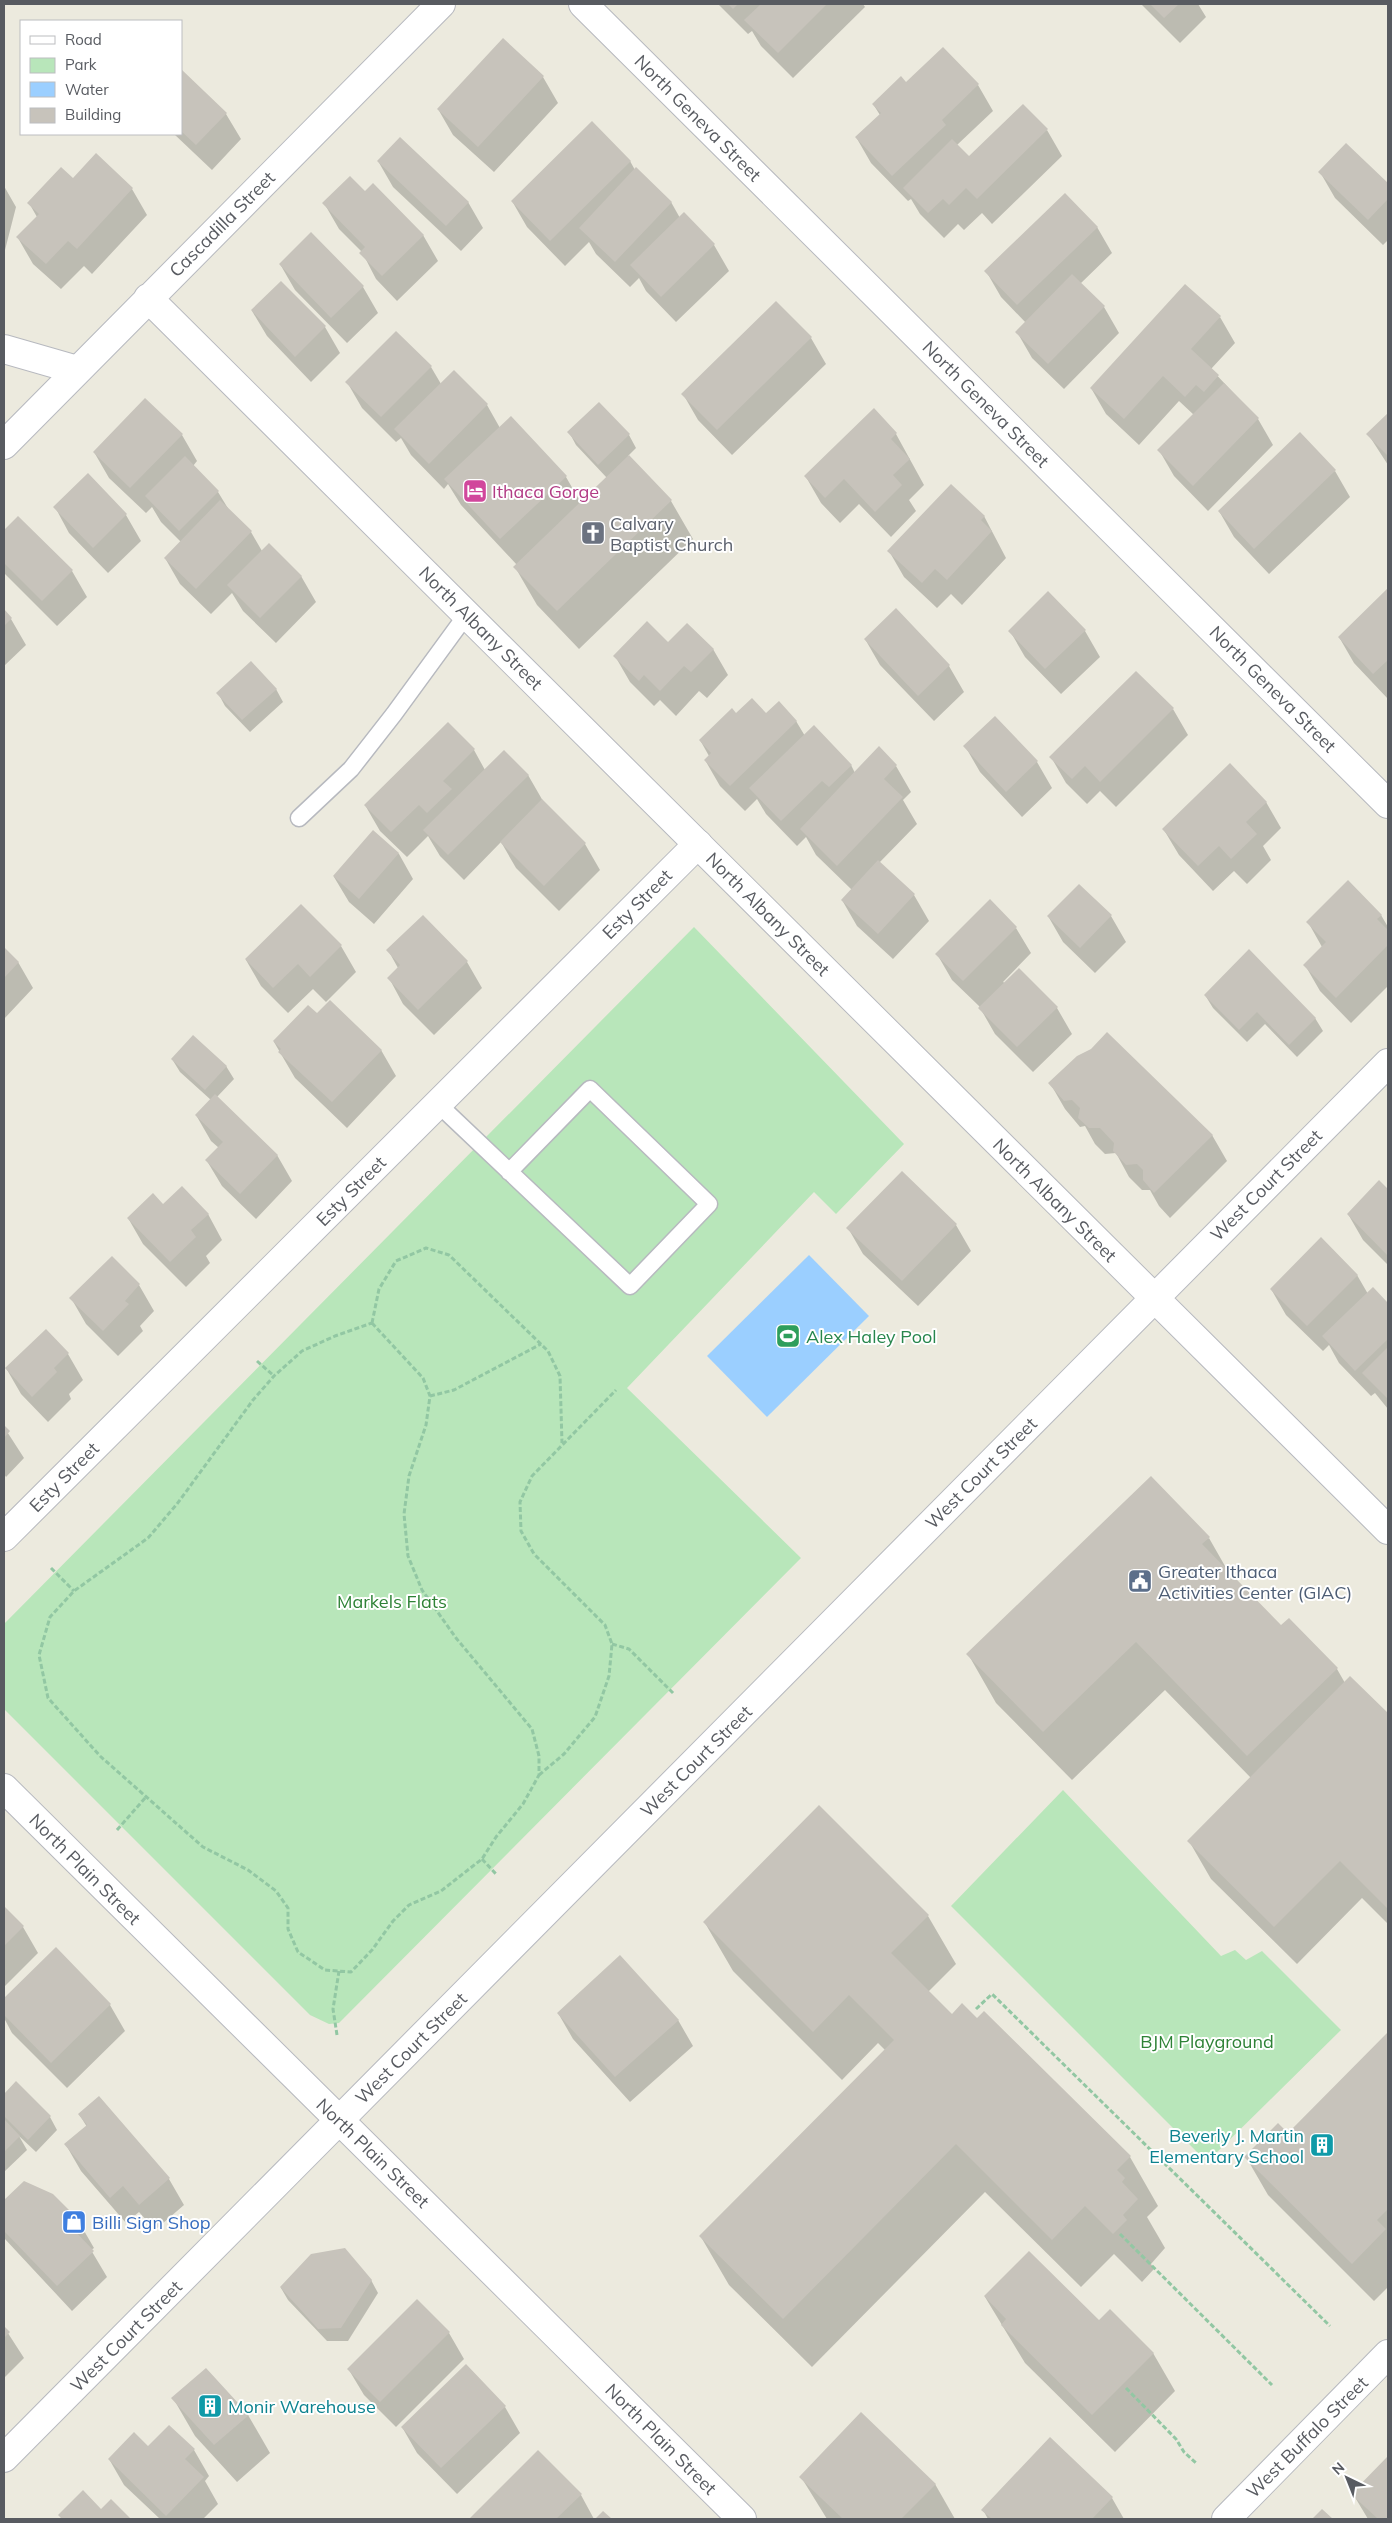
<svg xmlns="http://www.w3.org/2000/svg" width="1392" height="2523" font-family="Mulish,sans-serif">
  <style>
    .green { fill: #b8e6ba }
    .water { fill: #9bcfff }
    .shadow { fill: #0003 }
    .building { fill: #c7c3bb }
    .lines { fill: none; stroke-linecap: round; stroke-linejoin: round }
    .service-casing { stroke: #b7b9bf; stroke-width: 19 }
    .minor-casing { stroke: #b7b9bf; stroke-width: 30 }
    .tertiary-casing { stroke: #b7b9bf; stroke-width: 30 }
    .path { stroke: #92c7a3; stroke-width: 3; stroke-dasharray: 5 2.5; stroke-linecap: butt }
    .service { stroke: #fff; stroke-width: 16 }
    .minor { stroke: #fff; stroke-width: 28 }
    .tertiary { stroke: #fff; stroke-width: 28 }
    .labels { text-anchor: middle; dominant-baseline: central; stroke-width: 4; stroke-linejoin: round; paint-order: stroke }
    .street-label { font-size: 18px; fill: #585b61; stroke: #fff }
    .hotel-label { font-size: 18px; fill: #b23c85; stroke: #fff; text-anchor: start }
    .worship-label { font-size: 18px; fill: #5b616d; stroke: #fff; text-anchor: start }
    .leisure-label { font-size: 18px; fill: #27864d; stroke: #fff; text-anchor: start }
    .service-label { font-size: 18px; fill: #4e5e75; stroke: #fff; text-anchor: start }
    .park-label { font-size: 18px; fill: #2e8236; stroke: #fff }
    .culture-label { font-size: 18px; fill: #0d838f; stroke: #fff; text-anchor: end }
    .shop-label { font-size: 18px; fill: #366cbe; stroke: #fff; text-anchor: start }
  </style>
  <rect width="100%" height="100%" fill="#eceade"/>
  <path class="green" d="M694,927L904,1144L836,1214L814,1192L627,1388L801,1558L339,2023L329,2024L310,2015L4,1709V1624Z
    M1063,1790L1221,1956L1235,1950L1246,1960L1262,1951L1341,2030L1207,2162L951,1906Z"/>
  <path class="water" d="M809,1255L869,1316L767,1417L707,1356Z"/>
  <path class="shadow" d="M718,4H863L865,7L793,78L761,46L752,31L748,34Z
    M1141,4H1198L1206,17L1180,43Z
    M503,40L543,77L558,103L494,172L453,135L438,109Z
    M181,70L226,114L241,139L212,170L174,134H181Z
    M978,85L993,111L957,145L969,158L1047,130L1062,156L992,224L982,213L964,230L958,224L944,238L920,214L911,199L908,201L871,163L856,137L880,115L873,104Z
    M1347,145L1388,185V240L1383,245L1335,198L1320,172Z
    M96,155L132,189L147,215L92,274L84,266L61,289L33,264L18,238L37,217L29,203L73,180Z
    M378,161L468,202L483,228L461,251L393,187Z
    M630,161L635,170L671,202L680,218L714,245L729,271L676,322L646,291L639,278L630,287L596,254L589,242L565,266L527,227L512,201Z
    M4,186L16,207L4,254Z
    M365,192L423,235L438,261L397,301L376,279L362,252L339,229L324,203Z
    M1097,227L1112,253L1080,284L1104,307L1119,333L1064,389L1032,358L1017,332L1026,323L1001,297L986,271Z
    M280,264L363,287L378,313L347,343L295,290Z
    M776,303L811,338L826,364L732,455L698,420L683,394Z
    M252,311L325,327L340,353L311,382L267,336Z
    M1220,317L1235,343L1211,369L1258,419L1273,445L1208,511L1174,476L1159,450L1194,415L1179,401L1139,445L1106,414L1091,388Z
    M431,367L441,384L454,372L487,405L500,428L566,477L581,503L607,478L576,445L569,432L599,404L629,435L636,448L628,456L671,501L693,539L579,649L537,605L515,567L517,565L461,505L448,484L444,489L411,455L401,438L396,442L362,408L347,382Z
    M145,400L182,435L197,461L193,466L218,492L229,510L251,532L262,551L301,576L316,602L276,643L243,611L232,593L211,614L180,584L165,558L181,542L161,522L152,507L146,513L109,478L94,452Z
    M874,410L896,434L924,485L909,500L916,511L891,537L859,504L840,523L821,503L806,477Z
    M1388,414V465L1368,434Z
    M1335,471L1350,497L1269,574L1234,537L1219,511Z
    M88,475L126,515L141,541L108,573L69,533L55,507Z
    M984,516L1006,558L962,605L951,594L937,608L904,577L889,551Z
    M18,518L72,571L87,597L57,626L4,573V532Z
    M1388,590V699L1354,663L1339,637Z
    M1048,593L1085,631L1100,657L1061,694L1025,657L1010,631Z
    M896,610L949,666L964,692L934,721L880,665L865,639Z
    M4,611L11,619L26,645L4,666Z
    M668,644L713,649L728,675L707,698L699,691L676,716L660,700L654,706L630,682L615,656Z
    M276,689L283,702L250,732L225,706L218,693Z
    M1173,709L1188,735L1116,807L1100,791L1087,804L1066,783L1051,757Z
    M736,715H766L796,721L805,736L851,765L855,773L896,766L911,792L903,800L917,824L879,863L914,895L929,921L893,959L857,926L842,900L852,890L816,855L806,837L797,846L766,814L757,799L745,811L720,786L705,760L709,756L700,740Z
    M995,717L1037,762L1052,788L1022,817L980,772L965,746Z
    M448,723L474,750L485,770L528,775L543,801L585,844L600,870L559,911L516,868L501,842L464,880L440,856L428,836L407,857L380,831L365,805Z
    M1266,802L1281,828L1263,846L1271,860L1247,884L1234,871L1213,891L1179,855L1164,830Z
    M373,832L399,854L413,879L374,924L349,902L334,877Z
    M1381,915L1388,927V986L1351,1023L1320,991L1305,965L1322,947L1308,922Z
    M1048,916H1111L1126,942L1095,973L1063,942Z
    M1016,928L1031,953L1003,982L1057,1008L1072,1034L1033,1072L995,1034L979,1006L952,980L937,954Z
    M341,946L356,972L326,1002L313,989L288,1013L261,986L246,960Z
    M4,949L18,962L33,988L4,1019Z
    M388,950L467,962L482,988L434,1035L403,1004L389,978L398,968Z
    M1205,995L1315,1018L1323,1031L1297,1057L1265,1024L1247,1042L1213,1008Z
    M317,1014L381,1050L396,1076L347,1128L295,1078L274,1042Z
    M172,1059L226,1066L234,1079L217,1097L277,1155L292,1181L256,1219L222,1186L207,1161L219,1148L211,1141L196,1115L211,1100L180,1072Z
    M1050,1083L1212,1135L1227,1161L1170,1218L1159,1206L1150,1190H1142L1129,1177L1116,1153L1105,1154L1095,1144L1085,1126L1080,1127L1065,1109Z
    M1379,1182L1388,1191V1265L1363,1240L1348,1214Z
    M163,1206L208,1214L222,1240L206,1256L210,1263L186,1287L143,1244L128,1218Z
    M956,1225L971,1251L918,1306L863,1254L848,1228Z
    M112,1257L139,1285L154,1311L140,1326L143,1331L118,1356L86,1324L71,1298Z
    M1357,1275L1368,1294L1373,1289L1388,1305V1409L1375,1393L1371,1396L1339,1363L1329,1345L1323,1351L1286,1315L1271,1289Z
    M46,1331L68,1354L83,1380L69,1394L71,1399L48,1422L21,1394L6,1368Z
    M4,1427L24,1458L6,1477L4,1474Z
    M1209,1538L1229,1573L1281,1627L1337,1669L1345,1683L1350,1678L1388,1715V1924L1362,1898L1297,1964L1211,1879L1189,1841L1251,1778L1165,1690L1072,1780L996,1703L968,1654Z
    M4,1908L23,1927L38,1953L4,1987Z
    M928,1916L956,1964L928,1992L952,2015L977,2020L1130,2157L1158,2206L1147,2217L1165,2248L1151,2264L1154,2269L1142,2282L1114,2254L1081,2287L985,2192L812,2367L729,2285L701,2237L886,2051L878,2043L842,2080L733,1971L705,1923Z
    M56,1949L110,2005L125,2031L67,2088L12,2033L4,2018V2000Z
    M558,2013L678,2020L693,2046L630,2102L573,2039Z
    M1388,2034V2287L1374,2301L1268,2195L1246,2157L1288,2135Z
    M16,2083L50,2117L57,2130L36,2152L19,2136L27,2150L4,2172V2095Z
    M99,2097L169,2179L184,2205L155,2230L139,2212L126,2223L81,2171L66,2145L87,2127L79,2114Z
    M24,2182L79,2222L94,2248L91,2250L107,2277L72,2311L4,2238V2201Z
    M371,2280L378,2293L348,2341H327L288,2300L281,2288Z
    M985,2297L1099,2322L1153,2353L1175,2391L1115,2452L1025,2363Z
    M417,2300L449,2333L464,2359L396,2427L364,2395L349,2370Z
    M4,2327L24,2358L4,2378Z
    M173,2398L248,2415L270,2453L237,2482L195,2436Z
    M505,2407L520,2433L457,2494L417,2453L402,2427Z
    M169,2426L194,2450L209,2476L205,2481L218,2504L203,2519H160L124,2485L109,2459L148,2447Z
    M538,2452L581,2495L594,2519H470Z
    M1387,2459L1388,2519H1368L1353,2494Z
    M801,2477L935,2484L955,2519H827Z
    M1112,2498L1124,2519H988L983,2510Z
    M111,2500L130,2519H62L59,2515L101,2511Z"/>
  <path class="building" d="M728,4H738L733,9Z
    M761,4H827L778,53L744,20Z
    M1150,4H1179L1164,18Z
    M503,38L544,76L478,147L437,109Z
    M943,47L979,84L942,120L946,125L892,176L855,137L881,113L872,104L901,76L906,82Z
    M181,69L227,113L196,145L181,131Z
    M1023,104L1048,129L977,199L966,188L949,205L943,199L928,213L903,188L952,139L969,156Z
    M592,121L631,161L550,241L511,201Z
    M400,137L469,202L446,226L377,161Z
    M1346,143L1388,183V199L1368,220L1318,172Z
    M96,153L133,188L77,249L68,241L46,264L16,237L39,214L27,203L61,167L73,178Z
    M636,167L672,202L615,262L579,228Z
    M350,176L365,191L373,183L424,235L382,276L359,253L365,247L322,203Z
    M1065,193L1098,227L1017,305L984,271Z
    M684,212L715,244L661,297L630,265Z
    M311,232L364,286L331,318L279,264Z
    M1072,274L1105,306L1048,364L1015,332Z
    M281,281L326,326L295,357L251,310Z
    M1185,284L1221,316L1191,349L1219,375L1204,392L1196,385L1185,397L1163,376L1124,419L1090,388Z
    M776,301L812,337L717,430L681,394Z
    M396,331L432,366L381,417L345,382Z
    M454,370L488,404L429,464L394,429Z
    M1224,383L1259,418L1193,486L1157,450Z
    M145,398L183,434L130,488L93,452Z
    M599,402L630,434L598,465L567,432Z
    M874,408L897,433L891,439L910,459L893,475L902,485L875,512L844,479L825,498L804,476Z
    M1388,413V456L1366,434Z
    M511,416L567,476L500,539L444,479Z
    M1300,432L1336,470L1254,549L1218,511Z
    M629,455L672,500L557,611L513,567Z
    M185,456L219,491L179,531L145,496Z
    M88,473L127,514L93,548L53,507Z
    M951,484L985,516L981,520L992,531L947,580L935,569L922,583L887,551Z
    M220,500L252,531L196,589L164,558Z
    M18,516L73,570L42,601L4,563V530Z
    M269,543L302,576L260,618L227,585Z
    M1388,588V660L1373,674L1338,637Z
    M1048,591L1086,630L1045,669L1008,631Z
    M896,608L950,665L918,696L864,639Z
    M4,609L12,618L4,626Z
    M647,621L668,642L687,623L714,649L691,672L684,666L660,691L644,675L639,681L613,656Z
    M251,661L277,689L242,720L216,693Z
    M1136,671L1174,708L1100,782L1085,766L1072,779L1049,757Z
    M752,698L766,713L779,701L797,721L730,786L704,760L711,753L699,740L732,708L736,713Z
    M995,716L1038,761L1006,792L963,746Z
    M448,722L475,749L443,781L452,789L427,813L419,805L391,832L364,805Z
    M814,725L852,765L829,787L822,781L781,821L749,788Z
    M879,746L897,765L884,779L903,797L837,866L800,829Z
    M504,750L529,775L448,855L423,830Z
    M1230,763L1267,802L1246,822L1257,834L1231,859L1219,846L1198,866L1162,829Z
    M542,799L586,843L544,886L500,842Z
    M373,830L399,853L359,899L333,876Z
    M878,860L915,894L878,934L841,900Z
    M1348,880L1382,915L1377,919L1388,930V945L1336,998L1303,965L1326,942L1306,922Z
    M1079,884L1112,915L1080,948L1047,916Z
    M990,899L1017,927L963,981L935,954Z
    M301,904L342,945L310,977L298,964L273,988L245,959Z
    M423,915L468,961L418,1010L387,978L400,965L386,950Z
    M4,947L19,962L4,978Z
    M1249,949L1316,1018L1289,1045L1257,1012L1239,1030L1204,995Z
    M1019,968L1058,1007L1017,1047L978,1008Z
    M330,1000L382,1050L332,1102L278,1052L281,1049L273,1041L308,1005L317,1013Z
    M1107,1032L1213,1135L1154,1193L1143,1180V1170L1137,1164L1126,1165L1113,1151L1114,1143L1100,1128H1089L1078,1118L1080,1108L1072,1100L1064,1101L1048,1083L1077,1056L1091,1049Z
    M193,1035L227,1066L205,1090L171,1059Z
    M215,1094L278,1155L240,1194L205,1160L223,1142L195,1115Z
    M902,1171L957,1224L902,1281L846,1228Z
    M1379,1180L1388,1189V1256L1347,1214Z
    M182,1186L209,1214L191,1230L196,1237L170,1262L127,1218L153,1193L163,1204Z
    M1321,1237L1358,1275L1307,1326L1270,1289Z
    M112,1256L140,1284L125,1301L129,1304L103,1331L69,1298Z
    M1373,1287L1388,1303V1339L1355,1371L1322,1336Z
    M46,1329L69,1353L54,1368L57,1372L32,1397L5,1368Z
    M1388,1347V1399L1362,1373Z
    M4,1425L10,1431L4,1438Z
    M1151,1476L1210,1537L1202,1544L1281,1625L1289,1618L1338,1668L1247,1756L1136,1642L1043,1732L966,1654Z
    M1350,1676L1388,1713V1909L1340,1861L1274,1927L1187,1841Z
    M819,1805L929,1915L891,1953L952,2014L962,2003L977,2018L984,2011L1131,2156L1117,2170L1125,2178L1122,2182L1138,2199L1123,2215L1127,2220L1113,2234L1085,2206L1052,2240L956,2144L783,2319L699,2236L894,2040L849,1995L813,2032L703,1922Z
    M4,1906L24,1926L4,1946Z
    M56,1947L111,2004L51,2063L4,2015V1998Z
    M620,1955L679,2020L615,2077L557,2013Z
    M1388,2032V2209L1377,2220L1386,2229L1352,2264L1244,2157L1278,2123L1288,2133Z
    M16,2081L51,2116L28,2140L4,2116V2094Z
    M99,2096L170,2178L139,2205L123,2186L110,2198L64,2144L87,2125L78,2114Z
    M4,2119L20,2136L4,2152Z
    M24,2181L53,2194L80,2221L72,2228L94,2251L57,2286L4,2231V2200Z
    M345,2248L372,2280L341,2328L318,2329L280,2287L311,2254Z
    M1029,2251L1099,2320L1110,2309L1154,2353L1092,2415L1001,2325L1006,2319L984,2296Z
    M417,2299L450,2332L380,2402L347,2369Z
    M4,2326L10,2332L4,2338Z
    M466,2364L506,2406L441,2468L401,2427Z
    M206,2368L249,2415L214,2445L171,2398Z
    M861,2412L936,2484L901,2519H843L799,2477Z
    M169,2425L195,2449L185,2459L204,2477L166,2516L108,2459L134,2432L148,2446Z
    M1050,2437L1113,2497L1092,2519H992L981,2510Z
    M538,2450L582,2494L556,2519H469Z
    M1387,2457L1388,2519H1378L1351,2494Z
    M83,2490L101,2509L111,2499L131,2519H62L58,2515Z
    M1322,2509L1333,2519H1312Z
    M603,2511L612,2519H595Z"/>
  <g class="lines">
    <defs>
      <path id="service" d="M299,818L351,769L394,714L467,614
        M438,1104L630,1286L709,1204L590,1089L509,1172"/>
      <path id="minor" d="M583,4L1388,804
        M4,349L77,370
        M4,1537L698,844"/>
      <path id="tertiary" d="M148,298L1388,1530
        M4,445L441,4
        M4,1788L742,2519
        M4,2458L1388,1063
        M1226,2519L1388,2354"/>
    </defs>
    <use href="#service" class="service-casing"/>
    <use href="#minor" class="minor-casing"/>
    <use href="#tertiary" class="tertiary-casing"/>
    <path class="path" d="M372,1323L423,1378L430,1396L426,1425L409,1476L404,1514L408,1556L422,1590L456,1638L532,1729L539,1756V1775L523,1804L496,1837L482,1859L441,1891L409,1905L393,1921L372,1950L351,1972L325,1970L298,1952L288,1929V1908L276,1891L248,1870L203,1847L100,1756L48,1698L39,1655L50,1617L74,1591L148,1538L177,1504L253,1400L274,1376L302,1351L335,1336Z
      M372,1323L379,1289L396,1261L426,1248L449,1255L548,1351L560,1376L562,1443
      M257,1361L274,1376
      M430,1396L454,1390L541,1344
      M51,1568L74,1591
      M612,1644L629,1649L674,1694
      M539,1775L564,1754L595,1717L609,1676L612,1644L605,1625L534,1554L521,1531L520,1502L532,1476L616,1390
      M117,1830L146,1797
      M482,1859L496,1874
      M976,2009L992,1994L1330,2326
      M337,2035L333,2009L339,1971
      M1120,2234L1272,2385
      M1126,2388L1176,2439L1184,2452L1196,2463"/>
    <use href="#service" class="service"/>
    <use href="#minor" class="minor"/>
    <use href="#tertiary" class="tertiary"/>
  </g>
  <defs>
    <symbol id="hotel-square" viewBox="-11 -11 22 22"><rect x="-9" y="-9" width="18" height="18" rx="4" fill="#d1479c" stroke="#fff"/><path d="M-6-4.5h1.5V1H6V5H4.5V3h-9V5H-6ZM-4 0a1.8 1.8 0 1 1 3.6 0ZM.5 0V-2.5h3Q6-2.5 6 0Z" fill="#fff"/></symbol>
    <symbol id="church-square" viewBox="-11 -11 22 22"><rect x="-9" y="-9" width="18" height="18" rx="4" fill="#6b7280" stroke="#fff"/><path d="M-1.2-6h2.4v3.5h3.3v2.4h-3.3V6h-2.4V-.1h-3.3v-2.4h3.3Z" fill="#fff"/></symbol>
    <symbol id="stadium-square" viewBox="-11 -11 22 22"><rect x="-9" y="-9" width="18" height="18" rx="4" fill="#2e9e5b" stroke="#fff"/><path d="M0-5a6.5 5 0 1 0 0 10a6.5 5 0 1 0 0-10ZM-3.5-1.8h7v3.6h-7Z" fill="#fff"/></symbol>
    <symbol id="civic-square" viewBox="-11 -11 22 22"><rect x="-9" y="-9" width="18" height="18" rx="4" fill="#5c6f8a" stroke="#fff"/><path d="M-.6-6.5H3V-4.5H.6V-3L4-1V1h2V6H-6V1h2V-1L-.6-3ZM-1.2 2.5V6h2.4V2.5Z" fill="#fff"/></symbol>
    <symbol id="building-square" viewBox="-11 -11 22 22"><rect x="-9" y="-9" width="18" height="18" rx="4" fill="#0f9aa8" stroke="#fff"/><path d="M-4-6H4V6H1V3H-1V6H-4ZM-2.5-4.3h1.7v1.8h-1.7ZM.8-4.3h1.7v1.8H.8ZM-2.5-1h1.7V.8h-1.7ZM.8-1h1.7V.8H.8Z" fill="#fff"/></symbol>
    <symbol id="shop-square" viewBox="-11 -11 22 22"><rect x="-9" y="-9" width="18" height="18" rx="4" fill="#3f7fe0" stroke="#fff"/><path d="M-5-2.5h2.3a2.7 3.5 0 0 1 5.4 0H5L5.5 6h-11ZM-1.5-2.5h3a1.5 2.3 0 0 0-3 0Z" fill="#fff"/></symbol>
  </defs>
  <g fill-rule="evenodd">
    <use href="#hotel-square" x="461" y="477" width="28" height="28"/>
    <use href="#church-square" x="579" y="519" width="28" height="28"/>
    <use href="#stadium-square" x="774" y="1322" width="28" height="28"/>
    <use href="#civic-square" x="1126" y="1567" width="28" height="28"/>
    <use href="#building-square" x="1308" y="2131" width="28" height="28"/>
    <use href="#shop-square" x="60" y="2208" width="28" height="28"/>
    <use href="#building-square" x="196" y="2392" width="28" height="28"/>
  </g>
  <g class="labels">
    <g class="street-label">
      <text transform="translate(698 118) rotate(45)">North Geneva Street</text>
      <text transform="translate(222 224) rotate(-45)">Cascadilla Street</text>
      <text transform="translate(986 404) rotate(45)">North Geneva Street</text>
      <text transform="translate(481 628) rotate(45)">North Albany Street</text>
      <text transform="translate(1273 689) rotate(45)">North Geneva Street</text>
      <text transform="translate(637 904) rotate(-45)">Esty Street</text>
      <text transform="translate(768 914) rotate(45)">North Albany Street</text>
      <text transform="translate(1266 1185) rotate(-45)">West Court Street</text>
      <text transform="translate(351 1191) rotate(-45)">Esty Street</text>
      <text transform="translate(1055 1200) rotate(45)">North Albany Street</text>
      <text transform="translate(981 1473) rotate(-45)">West Court Street</text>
      <text transform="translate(64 1477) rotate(-45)">Esty Street</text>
      <text transform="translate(696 1761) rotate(-45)">West Court Street</text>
      <text transform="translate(85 1869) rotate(45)">North Plain Street</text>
      <text transform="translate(411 2048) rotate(-45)">West Court Street</text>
      <text transform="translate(373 2153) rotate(44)">North Plain Street</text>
      <text transform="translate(126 2336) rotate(-45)">West Court Street</text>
      <text transform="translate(1307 2437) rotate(-45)">West Buffalo Street</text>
      <text transform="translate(661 2439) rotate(45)">North Plain Street</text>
    </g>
    <g class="hotel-label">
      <text x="492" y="491">Ithaca Gorge</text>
    </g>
    <g class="worship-label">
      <text x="610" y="523">Calvary<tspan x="610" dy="21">Baptist Church</tspan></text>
    </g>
    <g class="leisure-label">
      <text x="806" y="1336">Alex Haley Pool</text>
    </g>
    <g class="service-label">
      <text x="1158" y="1571">Greater Ithaca<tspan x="1158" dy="21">Activities Center (GIAC)</tspan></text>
    </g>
    <g class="park-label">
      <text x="392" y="1601">Markels Flats</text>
      <text x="1207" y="2041">BJM Playground</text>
    </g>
    <g class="culture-label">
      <text x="1304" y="2135">Beverly J. Martin<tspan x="1304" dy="21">Elementary School</tspan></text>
      <text x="228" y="2406" text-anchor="start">Monir Warehouse</text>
    </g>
    <g class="shop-label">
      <text x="92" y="2222">Billi Sign Shop</text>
    </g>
  </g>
  <rect width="1392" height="2523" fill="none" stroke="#585b61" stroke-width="10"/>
  <rect x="20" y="20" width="162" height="115" fill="#ffffff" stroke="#bcbdc0"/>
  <rect x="30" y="36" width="25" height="8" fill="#ffffff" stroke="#bcbdc0"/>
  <text x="65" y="45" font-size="15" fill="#585b61">Road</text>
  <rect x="30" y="58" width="25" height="15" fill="#b8e6ba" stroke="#bcbdc0"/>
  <text x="65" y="70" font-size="15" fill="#585b61">Park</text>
  <rect x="30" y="82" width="25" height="15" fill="#9bcfff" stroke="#bcbdc0"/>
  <text x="65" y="95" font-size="15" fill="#585b61">Water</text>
  <rect x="30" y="108" width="25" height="15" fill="#c7c3bb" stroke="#bcbdc0"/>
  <text x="65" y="120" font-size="15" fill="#585b61">Building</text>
  <g transform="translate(1347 2478) rotate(317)" stroke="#ffffff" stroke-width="4" paint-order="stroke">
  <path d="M0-4L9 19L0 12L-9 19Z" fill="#585b61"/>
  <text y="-8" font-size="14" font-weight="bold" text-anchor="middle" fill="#585b61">N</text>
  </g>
</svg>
